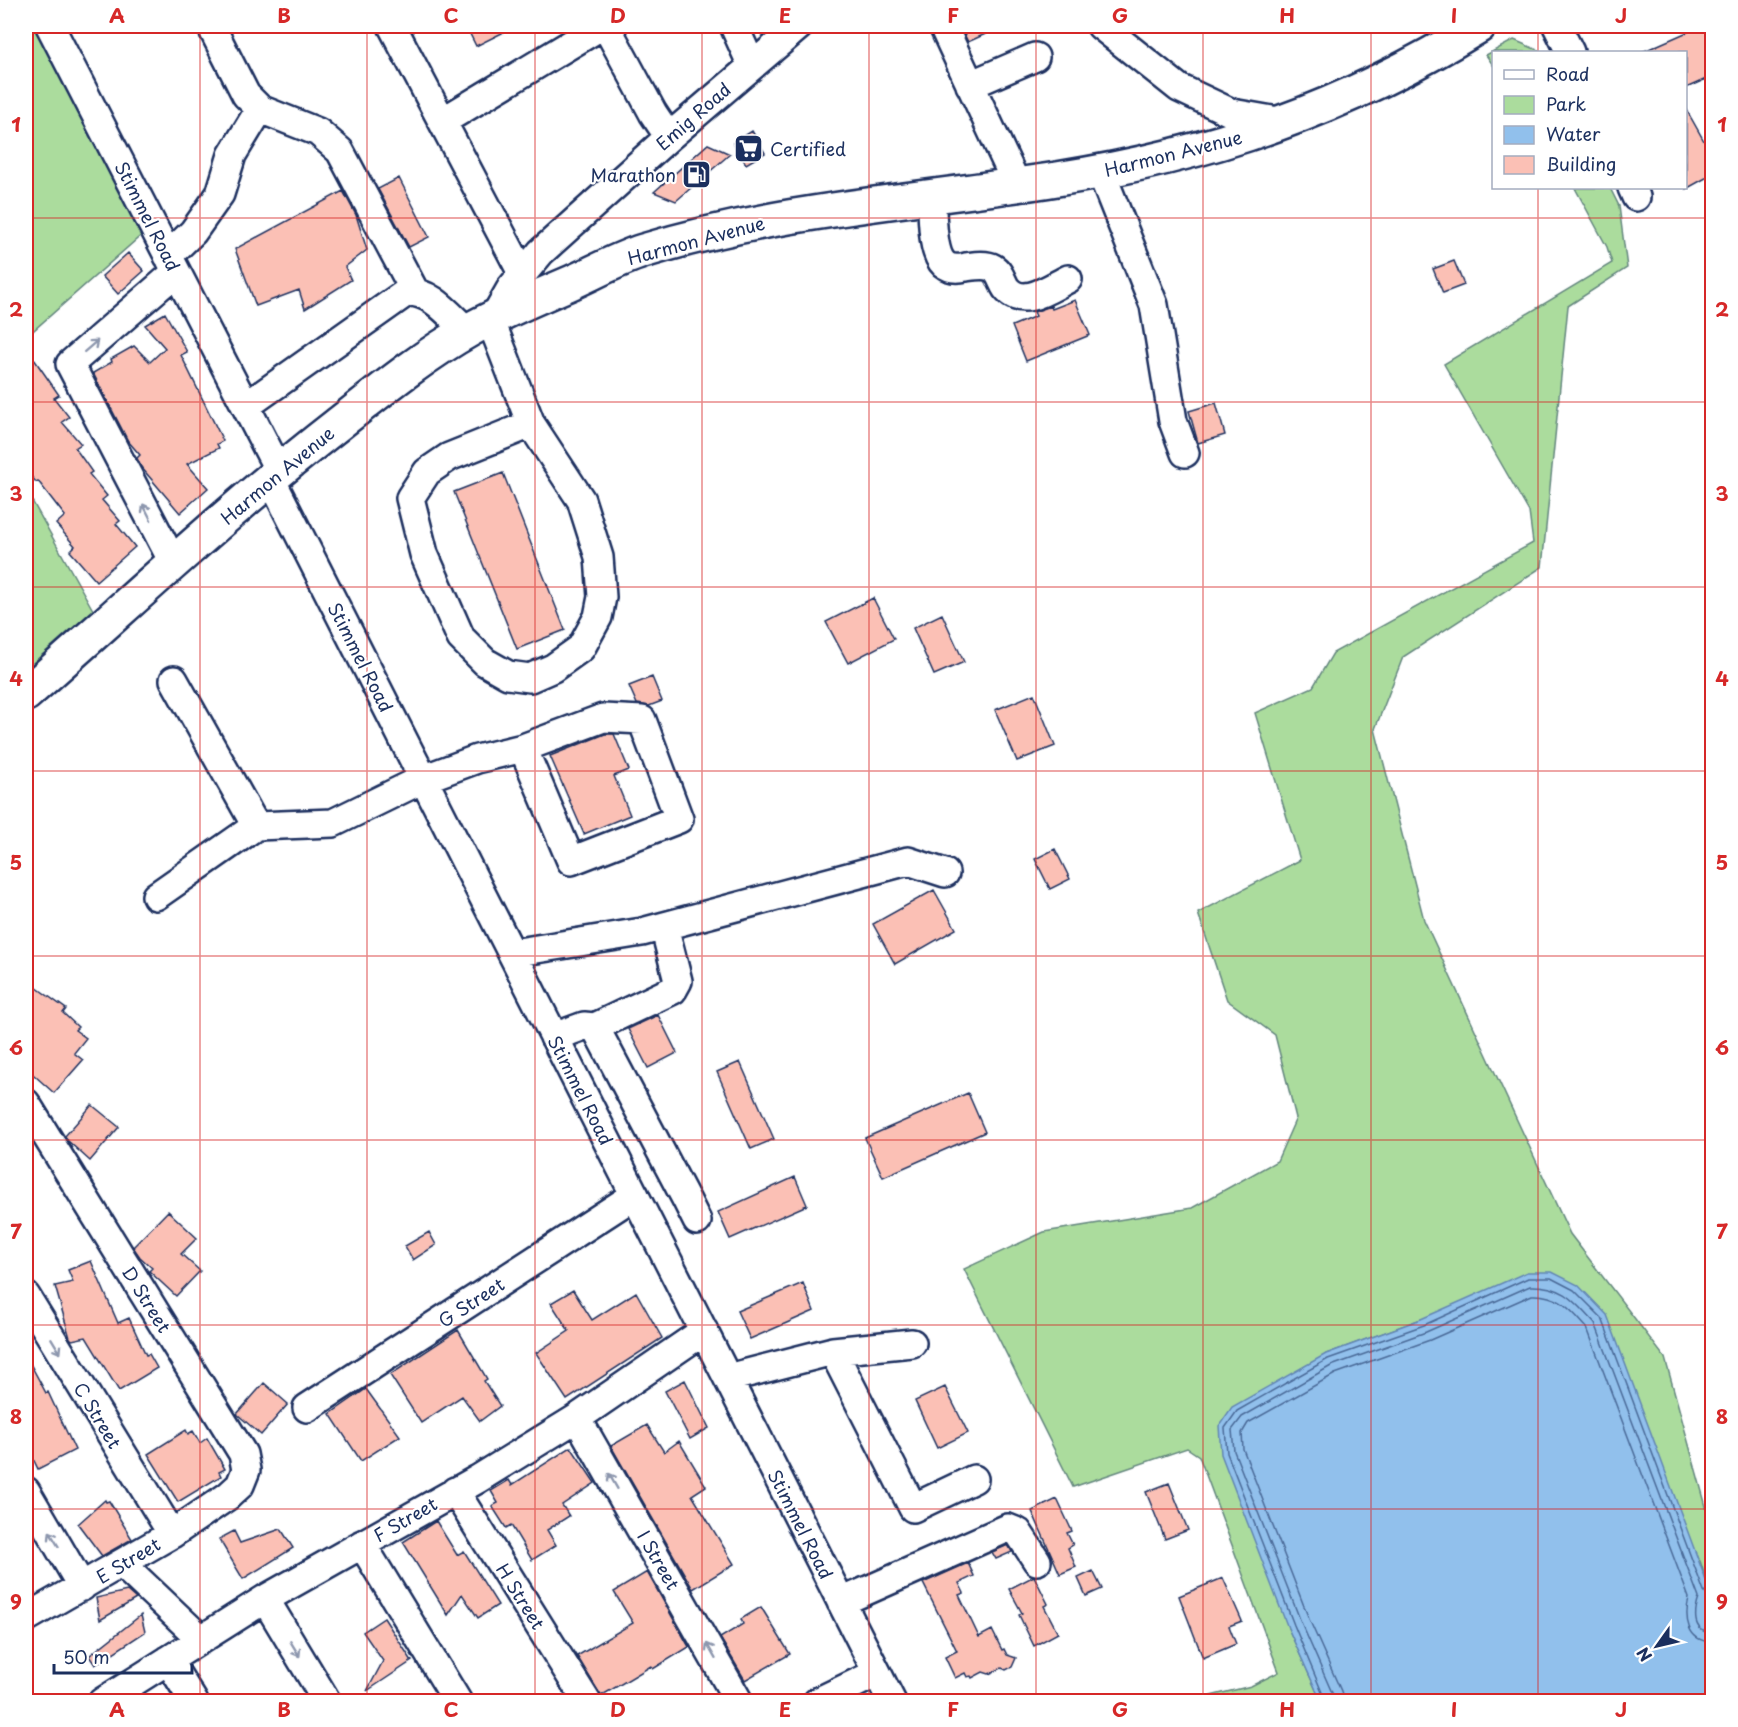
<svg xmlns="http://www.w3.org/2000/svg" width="1738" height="1727" font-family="'Playpen Sans',sans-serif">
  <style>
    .green { fill: #abdc9d; stroke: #63867e; stroke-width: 1.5 }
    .water { fill: #91c0ec; stroke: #6286b3; stroke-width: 1.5 }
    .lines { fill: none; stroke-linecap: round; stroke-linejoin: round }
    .shore { stroke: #4a6997; stroke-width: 1.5 }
    .building { fill: #fbc0b5; stroke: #1b2f5e; stroke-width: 1.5 }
    .minor-casing { stroke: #1b2f5e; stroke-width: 32 }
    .major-casing { stroke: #1b2f5e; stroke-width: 38 }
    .minor { stroke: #fff; stroke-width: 27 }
    .major { stroke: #fff; stroke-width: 33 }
    .oneway { stroke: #8d97ae }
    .grid { fill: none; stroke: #d62828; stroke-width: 1.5; stroke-opacity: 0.55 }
    .labels { text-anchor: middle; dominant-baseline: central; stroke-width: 4.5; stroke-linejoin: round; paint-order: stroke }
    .street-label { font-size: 18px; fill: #1b2f5e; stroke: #fff }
    .poi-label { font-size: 18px; fill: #1b2f5e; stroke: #fff; text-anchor: start }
    .neatline { fill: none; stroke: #d62828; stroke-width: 2 }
    .grid-label { font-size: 20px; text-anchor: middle; font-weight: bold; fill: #d62828 }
  </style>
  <rect width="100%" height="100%" fill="#fff"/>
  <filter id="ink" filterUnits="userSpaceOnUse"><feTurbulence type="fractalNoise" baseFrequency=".0167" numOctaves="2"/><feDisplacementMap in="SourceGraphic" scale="12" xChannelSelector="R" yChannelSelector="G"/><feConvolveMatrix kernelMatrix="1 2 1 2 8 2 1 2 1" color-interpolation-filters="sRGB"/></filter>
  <g filter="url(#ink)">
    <path class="green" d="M26,26H39L145,232L26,337Z
      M1514,40L1542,52H1494L1493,65L1486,55Z
      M1575,188H1610L1619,206L1627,268L1568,306L1542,567L1403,657L1375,729L1424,920L1570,1234L1665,1358L1712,1528V1622L1709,1618L1711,1594L1700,1561L1421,1319L1326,1354L1288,1628L1321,1701H1190L1251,1686L1279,1672L1199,1456L1187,1448L1073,1487L964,1269L1044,1232L1192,1208L1277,1161L1296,1118L1275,1035L1227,1000L1198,913L1300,860L1255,713L1313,687L1333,653L1533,543L1529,512L1444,364L1612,263L1607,247Z
      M26,490L93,610L26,669Z"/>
    <path class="water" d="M1527,1272H1552L1578,1285L1607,1315L1711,1594L1709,1618L1712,1622V1701H1321L1288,1628L1221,1454L1219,1426L1232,1407L1326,1354L1421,1319Z"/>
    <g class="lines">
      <path class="shore" d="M1326,1702L1294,1625L1227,1453L1225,1428L1237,1411L1328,1359L1424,1325L1528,1278H1551L1574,1290L1602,1318L1704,1592L1711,1599L1712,1597
        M1334,1702L1333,1695L1301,1622L1234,1451L1232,1430L1242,1417L1331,1366L1426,1332L1530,1286C1563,1285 1574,1300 1595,1323L1699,1598C1694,1613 1692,1632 1712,1633
        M1343,1702L1341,1691L1309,1619L1243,1449L1242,1433L1248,1423L1335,1374L1430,1340L1532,1295C1559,1294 1570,1309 1587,1328L1689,1598C1684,1619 1687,1641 1712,1642"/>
    </g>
    <path class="building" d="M466,26H516L476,46Z
      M960,26H1003L968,42Z
      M1701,26H1713V76L1686,88V52H1642Z
      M1686,109L1713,157V174L1686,189Z
      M752,131L765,153L746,164L733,143Z
      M708,144L730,154L676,201L654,192Z
      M399,178L429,237L409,247L378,189Z
      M343,191L356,215L367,250L345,267L351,280L305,309L299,290L256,306L235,249Z
      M128,253L144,271L118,294L102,276Z
      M1454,261L1464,285L1443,293L1433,269Z
      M1075,300L1090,335L1026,361L1012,326L1036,316L1034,312L1051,306L1052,309Z
      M165,313L187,352L181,355L223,441L217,444L219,448L187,464L208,488L180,513L141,467L137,458L140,455L128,441L93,373L112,362L111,359L134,346L150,362L165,348L145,325Z
      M34,359L59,395L54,398L69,417L62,422L81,444L75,448L92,472L89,474L107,496L102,500L120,521L116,524L135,547L96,581L70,551L75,546L56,524L65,516L38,481L36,482L29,474H26V365Z
      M1216,403L1225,435L1198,443L1189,411Z
      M503,473L565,630L517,649L454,492Z
      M873,598L894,639L848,663L826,622Z
      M942,614L964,662L934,675L913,628Z
      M652,677L662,701L649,706L637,704L629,686Z
      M1034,694L1055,746L1017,761L995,710Z
      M605,734H614L629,770L614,776L630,815L584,834L550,756Z
      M1055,849L1070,879L1050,889L1035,859Z
      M934,890L956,929L895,964L873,924Z
      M33,985L66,1009L63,1013L78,1027L75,1030L86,1038L74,1053L83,1060L54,1093L26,1068V994Z
      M658,1015L677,1053L648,1068L628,1029Z
      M740,1062L774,1139L751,1149L717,1072Z
      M968,1093L985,1132L883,1177L865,1138Z
      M92,1105L119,1127L90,1161L68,1141L65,1136Z
      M795,1177L807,1205L730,1239L718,1212Z
      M168,1211L197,1238L181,1254L200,1271L176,1296L149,1271L152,1268L140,1257L133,1247Z
      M429,1232L436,1245L413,1260L405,1246Z
      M91,1261L118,1323L129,1318L146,1355L149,1354L157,1368L119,1391L86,1337L72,1340L70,1338L55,1286L73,1282L68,1270Z
      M803,1283L814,1311L750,1339L737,1311Z
      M573,1290L592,1320L636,1292L662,1338L567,1400L536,1353L569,1331L551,1303Z
      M458,1330L487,1379L484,1381L500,1406L480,1421L462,1396L421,1423L390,1375Z
      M26,1356L46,1393L48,1392L75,1450L38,1469L26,1444Z
      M685,1380L709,1428L690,1439L665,1391Z
      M264,1383L288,1404L261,1435L237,1414Z
      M945,1387L968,1433L937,1448L915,1401Z
      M366,1389L400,1436L361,1461L330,1414Z
      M647,1425L664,1452L679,1441L706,1486L692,1495L734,1564L693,1589L611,1446Z
      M186,1430L188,1434L193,1431L200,1443L207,1438L225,1469L219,1472L221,1476L178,1502L148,1454Z
      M571,1447L595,1483L562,1505L569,1516L547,1530L556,1545L532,1560L511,1525L506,1528L492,1506L498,1503L491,1491L509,1480L512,1485Z
      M1169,1483L1188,1530L1165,1539L1146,1492Z
      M1057,1499L1072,1531L1067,1533L1073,1545L1068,1548L1076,1567L1060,1574L1032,1511Z
      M105,1500L106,1502L109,1501L132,1539L102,1556L78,1524Z
      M436,1521L457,1555L464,1551L498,1605L478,1618L462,1594L448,1615L403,1542Z
      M281,1529L293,1548L243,1579L219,1539L234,1531L240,1543Z
      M1008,1545L1012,1552L996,1559L992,1552Z
      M968,1563L974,1576L959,1583L964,1593L959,1595L979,1637L992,1630L1002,1650L1004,1649L1007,1655L1016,1658L1012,1667L1006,1670L1002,1668L989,1674L983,1672L972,1678L971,1676L967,1677L965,1673L955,1678L945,1657L957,1651L923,1583Z
      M1093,1571L1102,1589L1086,1596L1078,1578Z
      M647,1572L689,1647L653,1669L651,1666L601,1696L577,1656L633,1623L614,1592Z
      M1034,1576L1048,1604L1044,1606L1058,1633L1034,1646L1019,1615L1022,1613L1009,1589Z
      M1223,1578L1242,1621L1229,1626L1236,1644L1203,1658L1179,1596Z
      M127,1591L136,1599L100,1620L96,1598Z
      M761,1607L790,1654L745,1680L720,1638L743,1624L741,1619Z
      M141,1615L145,1632L95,1665L89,1656Z
      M384,1618L412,1661L367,1691L383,1661L363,1632Z"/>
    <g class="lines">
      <defs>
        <path id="minor" d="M50,26L279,471
          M211,26L246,95L260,109L318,132L340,151L415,292
          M392,26L522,273
          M606,26L653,113L669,137
          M734,26L752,66
          M943,26L1017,185
          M1101,26L1179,88L1232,113L1284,122
          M1557,26L1570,52
          M970,85L1035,57
          M443,121L601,26
          M1101,172L1154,305L1173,421L1185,453
          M1632,188L1636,197
          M931,196C933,213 931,252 944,264C950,269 958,269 966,267C974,266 986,264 993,268C1000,272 1002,282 1006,288C1022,309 1050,288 1068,279
          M168,256L193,232L220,194L232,155L260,109
          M495,316L511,288L541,252L669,137L799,26
          M490,319L531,424L449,457L427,472L410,498L424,554L461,638L485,662L508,675L530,678L553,668L581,648L598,617L602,597L599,557L581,500L531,424
          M246,406L407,292C432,291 450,316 467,331
          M271,479L892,1702
          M174,564L70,364L176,272
          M174,680L256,826
          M156,896L256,826L333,823L423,779L477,759L523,748L571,861L679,819L642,720L603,718L523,748
          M512,953L642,932L908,861L945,873
          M595,1027L673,990L678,981L664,926
          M554,1037L584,1026L595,1027L687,1201L697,1221
          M26,1103L243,1454L246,1470L240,1485L228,1496L172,1534L26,1618
          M26,1296L172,1534
          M833,1351L912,1343
          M728,1378L833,1351L913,1508L974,1479
          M307,1408L635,1195
          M577,1418L739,1702
          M26,1491L82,1587
          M455,1491L587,1702
          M362,1544L458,1702
          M122,1564L201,1639
          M265,1599L327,1702
          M841,1602L1008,1528L1018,1532L1037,1561
          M168,1660L194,1702
          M102,1702L265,1599L478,1479L577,1418L704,1331
          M817,1702L877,1673"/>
        <path id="major" d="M26,694C129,604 229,509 337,425C380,391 423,356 471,329C502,312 535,298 568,284C593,273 618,259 643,251C780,209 917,201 1057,179C1211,155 1346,108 1479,26"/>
      </defs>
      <use href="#minor" class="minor-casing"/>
      <use href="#major" class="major-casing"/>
      <use href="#minor" class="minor"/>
      <use href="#major" class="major"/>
    </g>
    <defs><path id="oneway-shaft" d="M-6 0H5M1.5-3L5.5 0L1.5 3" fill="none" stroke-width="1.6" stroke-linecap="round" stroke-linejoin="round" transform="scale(1.5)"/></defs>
    <g class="oneway">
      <use href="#oneway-shaft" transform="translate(91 346) rotate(-41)"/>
      <use href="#oneway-shaft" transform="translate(147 512) rotate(-117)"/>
      <use href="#oneway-shaft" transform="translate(56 1346) rotate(59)"/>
      <use href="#oneway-shaft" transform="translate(613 1481) rotate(-120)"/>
      <use href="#oneway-shaft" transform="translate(54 1539) rotate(-121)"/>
      <use href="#oneway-shaft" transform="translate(295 1649) rotate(59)"/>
      <use href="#oneway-shaft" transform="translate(711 1651) rotate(-120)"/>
    </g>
  </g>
  <path class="grid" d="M200,26V1702M367,26V1702M535,26V1702M702,26V1702M869,26V1702M1036,26V1702M1203,26V1702M1371,26V1702M1538,26V52M1538,188V1702M26,218H1712M26,402H1712M26,587H1712M26,771H1712M26,956H1712M26,1140H1712M26,1325H1712M26,1509H1712"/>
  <defs>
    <symbol id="supermarket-square" viewBox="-11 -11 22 22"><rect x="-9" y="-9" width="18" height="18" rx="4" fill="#1b2f5e" stroke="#fff"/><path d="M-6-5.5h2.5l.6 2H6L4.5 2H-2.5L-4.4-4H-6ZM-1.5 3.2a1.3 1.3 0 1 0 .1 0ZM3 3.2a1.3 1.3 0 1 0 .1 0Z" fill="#fff"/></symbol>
    <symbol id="fuel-square" viewBox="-11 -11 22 22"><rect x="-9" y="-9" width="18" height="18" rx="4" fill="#1b2f5e" stroke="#fff"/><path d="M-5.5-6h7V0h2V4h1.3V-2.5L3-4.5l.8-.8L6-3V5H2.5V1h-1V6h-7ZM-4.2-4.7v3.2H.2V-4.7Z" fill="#fff"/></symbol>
  </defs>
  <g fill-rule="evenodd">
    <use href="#supermarket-square" x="732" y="132" width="33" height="33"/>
    <use href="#fuel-square" x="680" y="158" width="33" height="33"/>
  </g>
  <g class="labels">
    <g class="street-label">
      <text transform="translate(693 116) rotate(-41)">Emig Road</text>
      <text transform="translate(1173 153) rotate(-14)">Harmon Avenue</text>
      <text transform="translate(148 216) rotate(63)">Stimmel Road</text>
      <text transform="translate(696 240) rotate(-15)">Harmon Avenue</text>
      <text transform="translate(277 475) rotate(-40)">Harmon Avenue</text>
      <text transform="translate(361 657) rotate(63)">Stimmel Road</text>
      <text transform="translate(581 1090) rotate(63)">Stimmel Road</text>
      <text transform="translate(147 1299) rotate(58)">D Street</text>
      <text transform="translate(471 1302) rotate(-33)">G Street</text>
      <text transform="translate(98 1415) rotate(59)">C Street</text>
      <text transform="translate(405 1519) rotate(-30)">F Street</text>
      <text transform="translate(801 1524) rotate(63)">Stimmel Road</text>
      <text transform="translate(128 1560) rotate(-31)">E Street</text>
      <text transform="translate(659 1560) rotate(60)">I Street</text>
      <text transform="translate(521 1596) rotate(58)">H Street</text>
    </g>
    <g class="poi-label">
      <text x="770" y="148">Certified</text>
      <text x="676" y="174" text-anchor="end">Marathon</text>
    </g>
  </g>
  <rect width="1738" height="1727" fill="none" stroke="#fff" stroke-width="66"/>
  <rect x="1492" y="51" width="195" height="138" fill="#ffffff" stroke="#a4acbf" stroke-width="1.5"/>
  <rect x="1504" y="70" width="30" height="9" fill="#ffffff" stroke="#a4acbf" stroke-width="1.5"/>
  <text x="1546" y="81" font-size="18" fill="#1b2f5e">Road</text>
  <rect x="1504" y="96" width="30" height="18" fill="#abdc9d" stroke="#a4acbf" stroke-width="1.5"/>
  <text x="1546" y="111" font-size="18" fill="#1b2f5e">Park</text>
  <rect x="1504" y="126" width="30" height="18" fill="#91c0ec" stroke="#a4acbf" stroke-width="1.5"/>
  <text x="1546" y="141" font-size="18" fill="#1b2f5e">Water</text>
  <rect x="1504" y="156" width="30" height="18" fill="#fbc0b5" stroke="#a4acbf" stroke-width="1.5"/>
  <text x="1546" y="171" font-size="18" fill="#1b2f5e">Building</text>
  <g transform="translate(1657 1646) rotate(236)" stroke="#ffffff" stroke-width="4.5" paint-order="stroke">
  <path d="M0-4.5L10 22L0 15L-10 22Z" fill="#1b2f5e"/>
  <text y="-9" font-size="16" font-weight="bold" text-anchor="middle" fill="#1b2f5e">N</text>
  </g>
  <path d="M54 1664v9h138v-9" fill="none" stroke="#1b2f5e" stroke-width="3"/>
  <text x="63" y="1664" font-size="18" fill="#1b2f5e" stroke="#ffffff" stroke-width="4.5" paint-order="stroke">50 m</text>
  <rect x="33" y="33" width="1672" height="1661" class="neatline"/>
  <g class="grid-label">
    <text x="117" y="23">A</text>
    <text x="284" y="23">B</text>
    <text x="451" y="23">C</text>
    <text x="618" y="23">D</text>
    <text x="785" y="23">E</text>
    <text x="953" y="23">F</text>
    <text x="1120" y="23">G</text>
    <text x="1287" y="23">H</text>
    <text x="1454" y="23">I</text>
    <text x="1621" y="23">J</text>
    <text x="16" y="132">1</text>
    <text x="1722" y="132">1</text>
    <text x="16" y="317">2</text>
    <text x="1722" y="317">2</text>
    <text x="16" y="501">3</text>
    <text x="1722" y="501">3</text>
    <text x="16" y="686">4</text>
    <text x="1722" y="686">4</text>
    <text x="16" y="870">5</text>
    <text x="1722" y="870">5</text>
    <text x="16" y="1055">6</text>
    <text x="1722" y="1055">6</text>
    <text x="16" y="1239">7</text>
    <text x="1722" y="1239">7</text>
    <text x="16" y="1424">8</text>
    <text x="1722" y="1424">8</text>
    <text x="16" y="1609">9</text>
    <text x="1722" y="1609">9</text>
    <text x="117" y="1717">A</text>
    <text x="284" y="1717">B</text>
    <text x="451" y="1717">C</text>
    <text x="618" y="1717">D</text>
    <text x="785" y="1717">E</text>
    <text x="953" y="1717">F</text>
    <text x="1120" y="1717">G</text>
    <text x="1287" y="1717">H</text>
    <text x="1454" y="1717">I</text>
    <text x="1621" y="1717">J</text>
  </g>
</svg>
